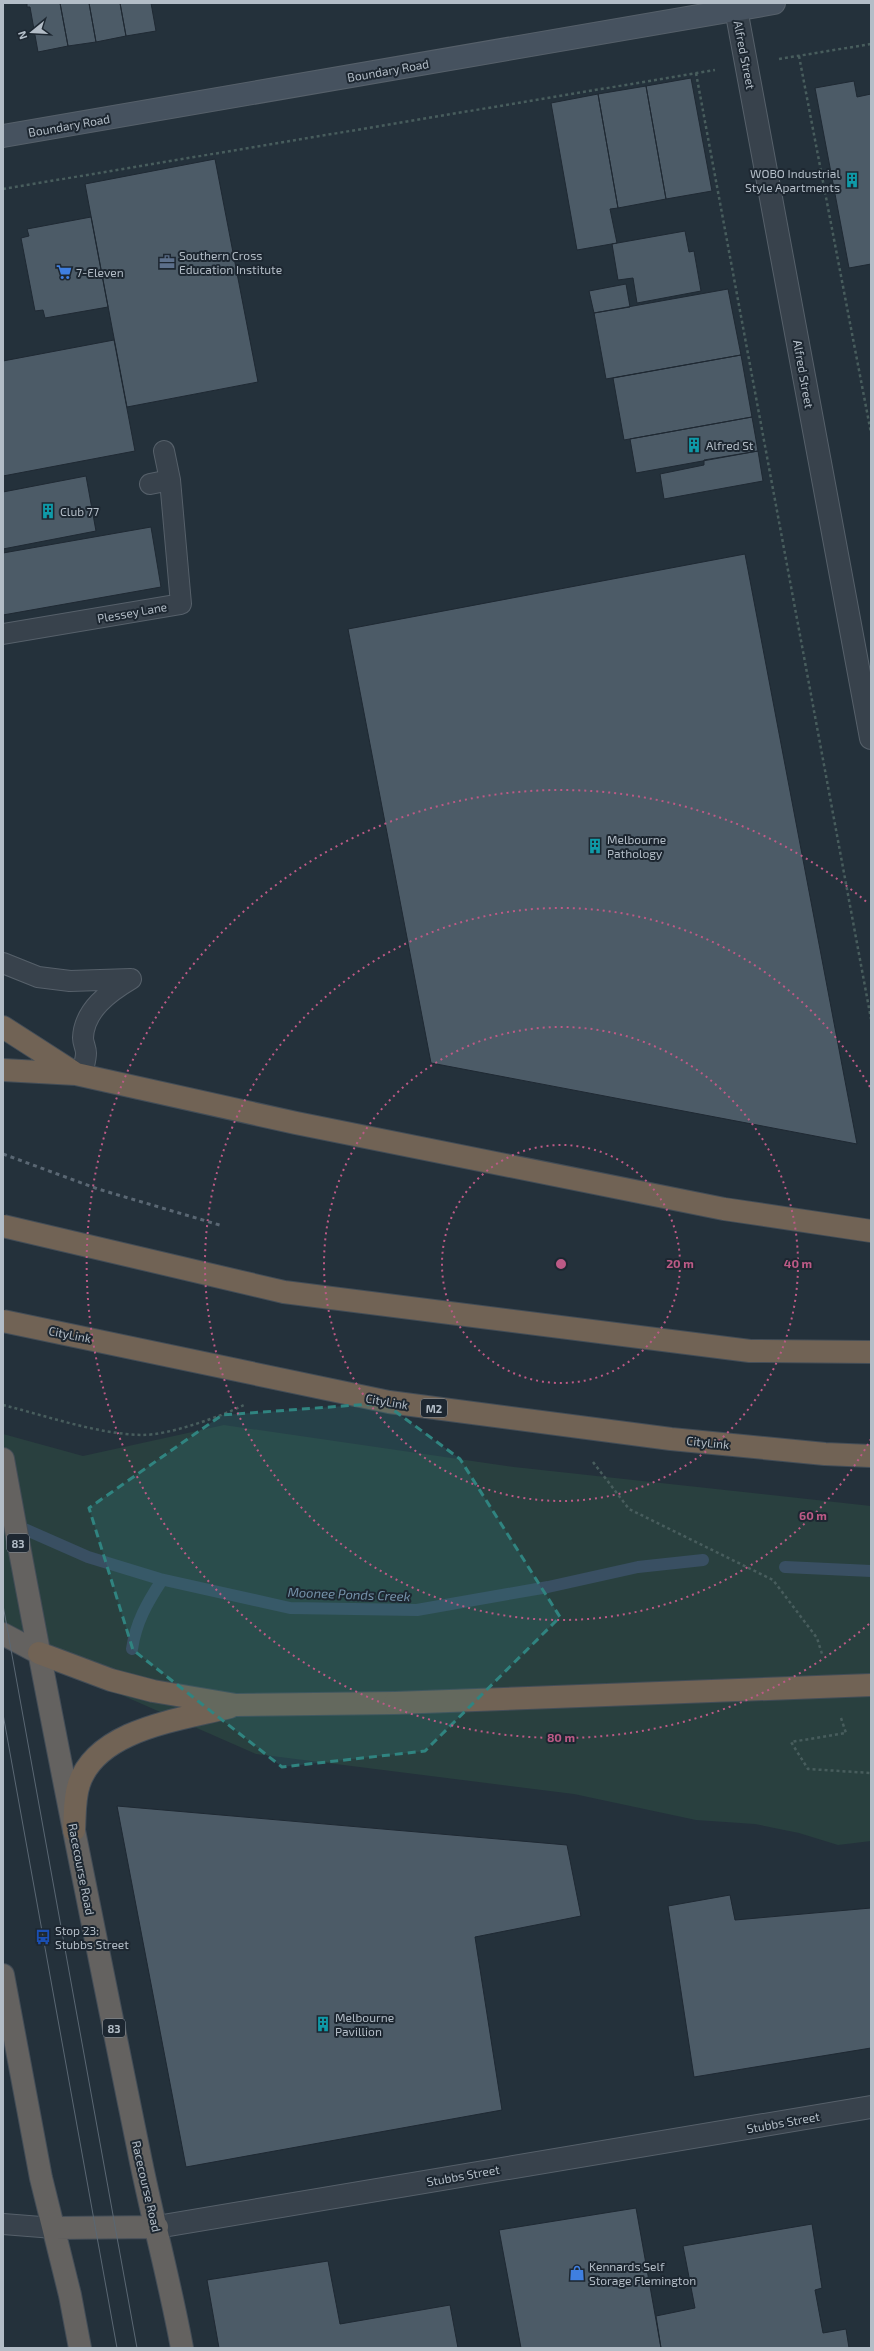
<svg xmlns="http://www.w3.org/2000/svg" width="874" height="2351" font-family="'Exo 2',sans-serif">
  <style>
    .green { fill: #29403f }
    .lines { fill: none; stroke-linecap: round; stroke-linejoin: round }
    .stream { stroke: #394f62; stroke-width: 12 }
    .building { fill: #4c5b67; stroke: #1f2933 }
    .service-casing { stroke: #56606a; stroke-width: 22 }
    .minor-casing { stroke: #56606a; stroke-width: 24 }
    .tertiary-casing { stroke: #56606a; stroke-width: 24 }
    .secondary-casing { stroke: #56606a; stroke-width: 24 }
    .trunk-casing { stroke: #434d57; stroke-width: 24 }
    .motorway-casing { stroke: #434d57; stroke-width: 24 }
    .path { stroke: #485d5d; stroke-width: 2.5; stroke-dasharray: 3 3; stroke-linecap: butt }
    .service { stroke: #38424c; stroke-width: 20 }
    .minor { stroke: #38424c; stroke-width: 22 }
    .tertiary { stroke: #38424c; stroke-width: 22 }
    .secondary { stroke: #46525f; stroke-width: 22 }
    .trunk { stroke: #646260; stroke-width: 22 }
    .motorway { stroke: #716355; stroke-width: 22 }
    .tram { stroke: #5a6773; stroke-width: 1 }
    .rail { stroke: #5a6773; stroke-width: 3; stroke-dasharray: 4 4; stroke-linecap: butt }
    .motorway-bridge-casing { stroke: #434d57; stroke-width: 24; stroke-linecap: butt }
    .motorway-bridge { stroke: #716355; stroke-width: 22 }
    .marked { fill: #308480; fill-opacity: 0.2; stroke: #308480; stroke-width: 3; stroke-dasharray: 8 5; stroke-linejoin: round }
    .ring { fill: none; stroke: #bc5a86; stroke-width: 2; stroke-dasharray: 2 4 }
    .labels { text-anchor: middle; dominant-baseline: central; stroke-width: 4; stroke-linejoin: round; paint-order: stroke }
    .shield { fill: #1d2731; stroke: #86909a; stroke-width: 1 }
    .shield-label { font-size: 11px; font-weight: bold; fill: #b3bdc7 }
    .street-label { font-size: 12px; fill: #b3bdc7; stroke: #1d2731 }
    .poi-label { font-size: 12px; fill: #b3bdc7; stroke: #1d2731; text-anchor: start }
    .water-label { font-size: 13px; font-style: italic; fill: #7592aa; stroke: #1d2731 }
    .centre { fill: #bc5a86; stroke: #1d2731; stroke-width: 2 }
    .ring-label { font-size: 12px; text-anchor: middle; font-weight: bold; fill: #bc5a86; stroke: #1d2731; stroke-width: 4; stroke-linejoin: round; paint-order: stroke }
  </style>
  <rect width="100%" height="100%" fill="#24313b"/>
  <path class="green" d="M224,1425L514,1467L871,1506V1841L838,1845L799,1833L755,1824L696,1820L574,1794L256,1754L3,1643V1434L83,1456Z"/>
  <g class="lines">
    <path class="stream" d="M13,1524L88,1557L160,1579L290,1608L417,1610L548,1587L638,1567L703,1560
      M785,1567L871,1571
      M132,1649C136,1622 147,1603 162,1580"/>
  </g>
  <path class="building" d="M27,3H60L68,46L38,52L30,7H27Z
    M60,3H89L96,42L68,46Z
    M89,3H120L126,36L96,42Z
    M120,3H151L156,31L126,36Z
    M691,78L712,191L666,199L646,86Z
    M854,81L857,97L871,94V264L849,268L815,88Z
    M646,86L666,199L618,208L598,94Z
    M598,94L618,208L610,209L617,243L577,250L551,103Z
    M215,159L258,382L127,407L85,184Z
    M91,217L108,307L45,318L43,310L35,311L21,238L29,236L27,229Z
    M685,231L689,252L694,251L701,291L637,303L633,278L618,280L612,244Z
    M626,284L630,307L594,313L589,291Z
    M728,289L741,355L606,379L594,313Z
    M114,340L135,451L3,476V361Z
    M741,355L752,417L624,440L613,378Z
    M752,417L758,451L636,473L630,439Z
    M758,451L763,481L664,499L660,474L704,465V460Z
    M86,476L96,531L3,549V492Z
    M151,527L161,587L3,615V553Z
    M745,554L857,1144L431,1063L348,629Z
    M117,1806L567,1845L581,1916L475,1937L502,2110L186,2167Z
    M730,1895L735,1920L871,1908V2048L694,2077L668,1906Z
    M636,2208L661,2348H521L499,2230Z
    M812,2224L822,2288L815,2290L823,2333L846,2329L849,2348H661L656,2316L695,2308L683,2246Z
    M328,2261L340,2324L450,2305L458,2348H219L207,2280Z"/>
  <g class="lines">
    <defs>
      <path id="service" d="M150,484L170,480
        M3,634L181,604L170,480L164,451
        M3,963L38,977L70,981L131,979
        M82,1075C83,1068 86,1060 86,1053C86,1048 83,1043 83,1038C84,1010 109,992 131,979
        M3,2224L54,2228"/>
      <path id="minor" d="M736,9L871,738"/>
      <path id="tertiary" d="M157,2227L871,2107"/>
      <path id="secondary" d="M3,136L774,3"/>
      <path id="trunk" d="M3,1459C45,1691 92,1921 139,2152C152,2218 170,2282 182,2348
        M3,1634L39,1653
        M3,1975L41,2178L70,2295L80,2348
        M54,2228L157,2227"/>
      <path id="motorway" d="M3,1027L73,1072
        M3,1070L76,1074L296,1123L724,1209L871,1231
        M39,1653L111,1680L153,1691L236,1705L395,1703
        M74,1830C75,1815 74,1799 79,1784C97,1729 180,1720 230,1707"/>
    </defs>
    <use href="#service" class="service-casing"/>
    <use href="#minor" class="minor-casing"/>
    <use href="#tertiary" class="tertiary-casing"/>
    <use href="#secondary" class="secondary-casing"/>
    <use href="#trunk" class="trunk-casing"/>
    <use href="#motorway" class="motorway-casing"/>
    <path class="path" d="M799,56L871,433
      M779,59L871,44
      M696,73L871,1019
      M3,189L715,70
      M3,1405C47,1416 97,1434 142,1435C169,1435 220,1417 244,1405
      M593,1462L629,1509L773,1580L817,1638L822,1654
      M841,1718L846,1733L791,1742L808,1769L871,1773"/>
    <use href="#service" class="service"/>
    <use href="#minor" class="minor"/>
    <use href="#tertiary" class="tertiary"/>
    <use href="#secondary" class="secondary"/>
    <use href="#trunk" class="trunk"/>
    <use href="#motorway" class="motorway"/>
    <path class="tram" d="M3,1605L137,2348
      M3,1714L117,2348"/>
    <path class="rail" d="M3,1154L98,1189L223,1226
      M3,1180H4"/>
    <defs>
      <path id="motorway-bridge" d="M3,1226L284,1292L750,1351L871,1352
        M3,1321L389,1402L671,1439L825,1454L871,1456
        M395,1703L871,1685"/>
    </defs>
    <use href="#motorway-bridge" class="motorway-bridge-casing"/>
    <use href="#motorway-bridge" class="motorway-bridge"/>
  </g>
  <path class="marked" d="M384,1403L460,1459L560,1617L425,1751L282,1767L133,1650L89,1508L222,1415Z"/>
  <g class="ring">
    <circle cx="561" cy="1264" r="119"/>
    <circle cx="561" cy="1264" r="237"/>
    <path d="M871 1439A356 356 0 1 1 871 1089"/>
    <path d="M869 1624A474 474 0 1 1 869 904"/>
  </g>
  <defs>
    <symbol id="building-bare" viewBox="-9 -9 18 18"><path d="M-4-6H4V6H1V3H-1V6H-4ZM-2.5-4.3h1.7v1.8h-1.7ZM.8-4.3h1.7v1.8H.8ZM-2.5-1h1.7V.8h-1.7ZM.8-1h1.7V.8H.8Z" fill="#0f9aa8" stroke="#1d2731" stroke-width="2.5" paint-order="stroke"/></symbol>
    <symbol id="office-bare" viewBox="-9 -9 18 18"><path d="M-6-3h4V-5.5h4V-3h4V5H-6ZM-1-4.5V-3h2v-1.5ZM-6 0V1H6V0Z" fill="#5c6f8a" stroke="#1d2731" stroke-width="2.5" paint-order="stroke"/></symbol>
    <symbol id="supermarket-bare" viewBox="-9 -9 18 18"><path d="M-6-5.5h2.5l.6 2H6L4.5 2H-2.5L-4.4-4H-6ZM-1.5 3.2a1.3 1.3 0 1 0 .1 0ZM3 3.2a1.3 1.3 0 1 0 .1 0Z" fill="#3f7fe0" stroke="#1d2731" stroke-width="2.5" paint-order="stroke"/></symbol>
    <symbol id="bus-bare" viewBox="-9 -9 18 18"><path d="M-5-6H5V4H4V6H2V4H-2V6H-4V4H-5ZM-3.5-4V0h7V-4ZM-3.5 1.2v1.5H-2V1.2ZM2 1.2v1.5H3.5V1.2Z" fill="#1a4fb4" stroke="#1d2731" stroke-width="2.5" paint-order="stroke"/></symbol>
    <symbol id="shop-bare" viewBox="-9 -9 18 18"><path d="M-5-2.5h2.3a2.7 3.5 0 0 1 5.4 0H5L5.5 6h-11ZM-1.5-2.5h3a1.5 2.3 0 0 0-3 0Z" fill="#3f7fe0" stroke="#1d2731" stroke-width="2.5" paint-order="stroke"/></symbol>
  </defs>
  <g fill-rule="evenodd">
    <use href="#building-bare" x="841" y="169" width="22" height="22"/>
    <use href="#office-bare" x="156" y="251" width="22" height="22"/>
    <use href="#supermarket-bare" x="53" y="261" width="22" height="22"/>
    <use href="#building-bare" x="683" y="434" width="22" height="22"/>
    <use href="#building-bare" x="37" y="500" width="22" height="22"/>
    <use href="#building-bare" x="584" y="835" width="22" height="22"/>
    <use href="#bus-bare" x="32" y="1926" width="22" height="22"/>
    <use href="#building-bare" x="312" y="2013" width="22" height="22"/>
    <use href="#shop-bare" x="566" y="2262" width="22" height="22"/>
  </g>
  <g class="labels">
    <g class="shield">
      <rect x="421" y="1399" width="26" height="18" rx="3"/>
      <rect x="7" y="1534" width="22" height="18" rx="3"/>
      <rect x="103" y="2019" width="22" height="18" rx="3"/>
    </g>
    <g class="shield-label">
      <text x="434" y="1408">M2</text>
      <text x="18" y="1543">83</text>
      <text x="114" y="2028">83</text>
    </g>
    <g class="street-label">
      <text transform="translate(745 55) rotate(79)">Alfred Street</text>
      <text transform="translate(388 70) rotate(-10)">Boundary Road</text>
      <text transform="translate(69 125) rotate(-10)">Boundary Road</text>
      <text transform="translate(804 374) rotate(80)">Alfred Street</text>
      <text transform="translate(132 612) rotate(-10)">Plessey Lane</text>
      <text transform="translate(70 1334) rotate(11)">CityLink</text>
      <text transform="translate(387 1401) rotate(10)">CityLink</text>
      <text transform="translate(708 1442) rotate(6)">CityLink</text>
      <text transform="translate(82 1869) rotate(79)">Racecourse Road</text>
      <text transform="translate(783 2122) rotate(-10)">Stubbs Street</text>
      <text transform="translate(463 2175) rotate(-10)">Stubbs Street</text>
      <text transform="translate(147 2186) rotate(77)">Racecourse Road</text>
    </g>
    <g class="poi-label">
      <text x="840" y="173" text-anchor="end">WOBO Industrial<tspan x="840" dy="14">Style Apartments</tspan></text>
      <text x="179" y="255">Southern Cross<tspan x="179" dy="14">Education Institute</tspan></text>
      <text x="76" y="272">7-Eleven</text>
      <text x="706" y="445">Alfred St</text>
      <text x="60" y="511">Club 77</text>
      <text x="607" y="839">Melbourne<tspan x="607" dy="14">Pathology</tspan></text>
      <text x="55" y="1930">Stop 23:<tspan x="55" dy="14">Stubbs Street</tspan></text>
      <text x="335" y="2017">Melbourne<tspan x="335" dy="14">Pavillion</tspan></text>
      <text x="589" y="2266">Kennards Self<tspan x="589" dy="14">Storage Flemington</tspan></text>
    </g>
    <g class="water-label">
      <text transform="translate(349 1594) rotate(2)">Moonee Ponds Creek</text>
    </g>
  </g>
  <circle cx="561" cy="1264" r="6" class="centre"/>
  <g class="ring-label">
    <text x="680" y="1268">20 m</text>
    <text x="798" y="1268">40 m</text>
    <text x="813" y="1520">60 m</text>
    <text x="561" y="1742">80 m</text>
  </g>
  <rect width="874" height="2351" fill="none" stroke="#b3bdc7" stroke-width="8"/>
  <g transform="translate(32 32) rotate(252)" stroke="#1d2731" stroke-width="3" paint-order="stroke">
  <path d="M0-3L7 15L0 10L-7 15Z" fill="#b3bdc7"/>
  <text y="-6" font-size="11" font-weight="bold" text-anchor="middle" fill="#b3bdc7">N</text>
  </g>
</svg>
